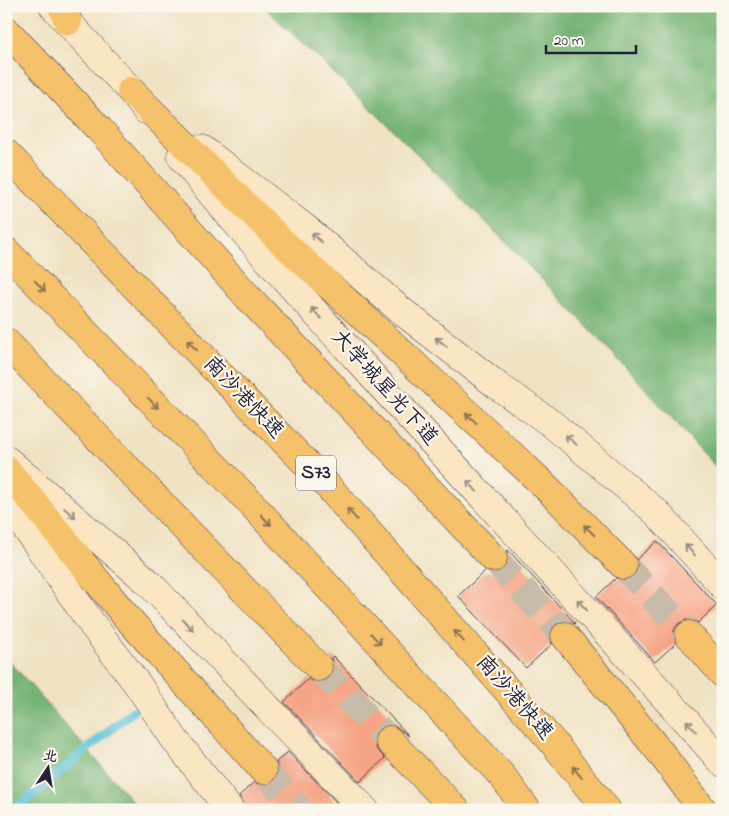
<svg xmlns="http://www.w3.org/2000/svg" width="729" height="816" font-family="'Indie Flower','LXGW WenKai TC',sans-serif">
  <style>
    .forest { fill: #75b374; stroke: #4c6a58 }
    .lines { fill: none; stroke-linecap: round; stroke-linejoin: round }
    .stream { stroke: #5cc3d9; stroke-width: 9 }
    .building { fill: #f6a486 }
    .highway-tunnel { stroke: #c7bca9; stroke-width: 28; stroke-dasharray: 28 14; stroke-linecap: butt }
    .secondary-casing { stroke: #413f50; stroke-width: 29 }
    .primary-casing { stroke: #413f50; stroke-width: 29 }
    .highway-casing { stroke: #413f50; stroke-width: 29 }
    .secondary { stroke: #fbe6c4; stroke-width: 28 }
    .primary { stroke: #f5c16b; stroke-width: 28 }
    .highway { stroke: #f5c16b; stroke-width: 28 }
    .oneway { stroke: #998e86 }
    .oneway2 { stroke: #8c7253 }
    .labels { text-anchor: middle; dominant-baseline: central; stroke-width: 4.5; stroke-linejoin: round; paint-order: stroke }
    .shield { fill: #fbf7ec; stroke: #636270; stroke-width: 1 }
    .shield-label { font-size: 20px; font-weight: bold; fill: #22223b }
    .street-label { font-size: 21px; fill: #22223b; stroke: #fbf7ec }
  </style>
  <rect width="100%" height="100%" fill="#fbf7ec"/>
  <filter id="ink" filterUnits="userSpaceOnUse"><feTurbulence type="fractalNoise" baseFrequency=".02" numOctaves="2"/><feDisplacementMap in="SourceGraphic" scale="10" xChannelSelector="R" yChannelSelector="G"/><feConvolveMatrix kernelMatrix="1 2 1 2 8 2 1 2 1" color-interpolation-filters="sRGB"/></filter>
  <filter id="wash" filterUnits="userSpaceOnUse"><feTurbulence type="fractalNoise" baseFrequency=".0096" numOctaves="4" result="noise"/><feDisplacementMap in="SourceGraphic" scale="20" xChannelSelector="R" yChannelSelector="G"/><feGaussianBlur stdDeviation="1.12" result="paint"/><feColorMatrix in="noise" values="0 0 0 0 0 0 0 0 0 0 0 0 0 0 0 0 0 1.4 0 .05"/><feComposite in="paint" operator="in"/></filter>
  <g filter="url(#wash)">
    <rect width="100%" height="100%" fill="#f0e3c4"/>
    <path class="forest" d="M263,6H723V475C687,435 651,394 614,355C501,235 384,119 263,6Z
      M6,657L140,810H6Z"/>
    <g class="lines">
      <path class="stream" d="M14,810L133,711"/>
    </g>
    <g id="blocks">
      <path class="building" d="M657,541L717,605L698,623L694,620H686L678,624L674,630V638L676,643L655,662L596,597L616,578L626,580L634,576L638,569L637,559Z
        M508,550L575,623L574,624L570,621H563L555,624L550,631V638L552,644L526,668L458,596L485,571L496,573L503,570L508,562L507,551Z
        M333,656L409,736L393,725H385L379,728L374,735V743L377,750L385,758L360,782L284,702L308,679L314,682H321L328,679L333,671V664L331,658Z
        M288,752L337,803L329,810H250L244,803L239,796L254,782L259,785H266L274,781L278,774V767L276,762Z"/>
    </g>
  </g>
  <g filter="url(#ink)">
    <use href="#blocks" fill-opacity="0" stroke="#413f50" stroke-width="1"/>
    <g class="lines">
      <path class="highway-tunnel" d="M493,558L565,636
        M623,565L689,635
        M318,667L389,740
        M263,770L299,810"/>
      <defs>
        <path id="secondary" d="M53,6L131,91L146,110
          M202,149L309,231L399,309L498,386L552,424L609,472L657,513L723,586
          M181,156C237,227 298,293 358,360C479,495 604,626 723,763
          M7,460L148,582L365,810
          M6,489L23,524L94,627L138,685L175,740L230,810"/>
        <path id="primary" d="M62,6L68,21"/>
        <path id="highway" d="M6,30L99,129L248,297L493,558
          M131,91L277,237L543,484L623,565
          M6,153L326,484L551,740L607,810
          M6,251L247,499L503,777L527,810
          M6,342L318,667
          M6,469L124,614L263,770
          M689,635L723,674
          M565,636L660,752L703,810
          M389,740L456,810"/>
      </defs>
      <use href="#secondary" class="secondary-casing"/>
      <use href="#primary" class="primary-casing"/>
      <use href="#highway" class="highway-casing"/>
      <use href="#secondary" class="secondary"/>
      <use href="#primary" class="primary"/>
      <use href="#highway" class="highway"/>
    </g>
    <defs><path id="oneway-shaft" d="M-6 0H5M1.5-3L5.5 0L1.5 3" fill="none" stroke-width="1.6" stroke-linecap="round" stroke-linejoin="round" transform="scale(1.25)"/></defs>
    <g class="oneway">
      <use href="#oneway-shaft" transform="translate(317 238) rotate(-139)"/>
      <use href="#oneway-shaft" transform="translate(316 313) rotate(-132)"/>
      <use href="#oneway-shaft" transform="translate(441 342) rotate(-142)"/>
      <use href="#oneway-shaft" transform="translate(571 440) rotate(-140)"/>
      <use href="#oneway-shaft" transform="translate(472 486) rotate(-132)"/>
      <use href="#oneway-shaft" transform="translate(70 513) rotate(40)"/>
      <use href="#oneway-shaft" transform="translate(690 550) rotate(-132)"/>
      <use href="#oneway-shaft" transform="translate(582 605) rotate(-133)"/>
      <use href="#oneway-shaft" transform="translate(188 625) rotate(47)"/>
      <use href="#oneway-shaft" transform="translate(691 726) rotate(-131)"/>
    </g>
    <g class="oneway2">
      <use href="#oneway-shaft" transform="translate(40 286) rotate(46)"/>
      <use href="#oneway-shaft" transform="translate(192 345) rotate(-134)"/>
      <use href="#oneway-shaft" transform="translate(153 403) rotate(46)"/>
      <use href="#oneway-shaft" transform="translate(471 418) rotate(-138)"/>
      <use href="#oneway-shaft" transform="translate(352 514) rotate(-131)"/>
      <use href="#oneway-shaft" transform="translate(266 520) rotate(47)"/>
      <use href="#oneway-shaft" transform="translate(589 530) rotate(-135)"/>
      <use href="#oneway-shaft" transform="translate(459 636) rotate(-131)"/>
      <use href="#oneway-shaft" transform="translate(376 639) rotate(47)"/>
      <use href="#oneway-shaft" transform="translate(577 772) rotate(-129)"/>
    </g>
  </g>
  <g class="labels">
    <rect class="shield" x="296" y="455.5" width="40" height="35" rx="4"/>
    <g class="shield-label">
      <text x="316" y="473">S73</text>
    </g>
    <g class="street-label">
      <text transform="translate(384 388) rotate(48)">大学城星光下道</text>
      <text transform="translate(243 398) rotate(46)">南沙港快速</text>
      <text transform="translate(514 698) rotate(49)">南沙港快速</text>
    </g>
  </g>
  <rect width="729" height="816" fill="none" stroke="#fbf7ec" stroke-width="25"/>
  <g transform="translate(48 768) rotate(12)" stroke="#fbf7ec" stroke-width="4" paint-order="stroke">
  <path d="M0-4L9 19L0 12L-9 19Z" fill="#22223b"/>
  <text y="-8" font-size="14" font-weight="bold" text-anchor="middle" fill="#22223b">北</text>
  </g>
  <path d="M546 45v8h90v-8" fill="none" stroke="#22223b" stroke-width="2.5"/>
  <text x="554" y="45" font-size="15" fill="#22223b" stroke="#fbf7ec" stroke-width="4" paint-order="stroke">20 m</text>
</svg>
